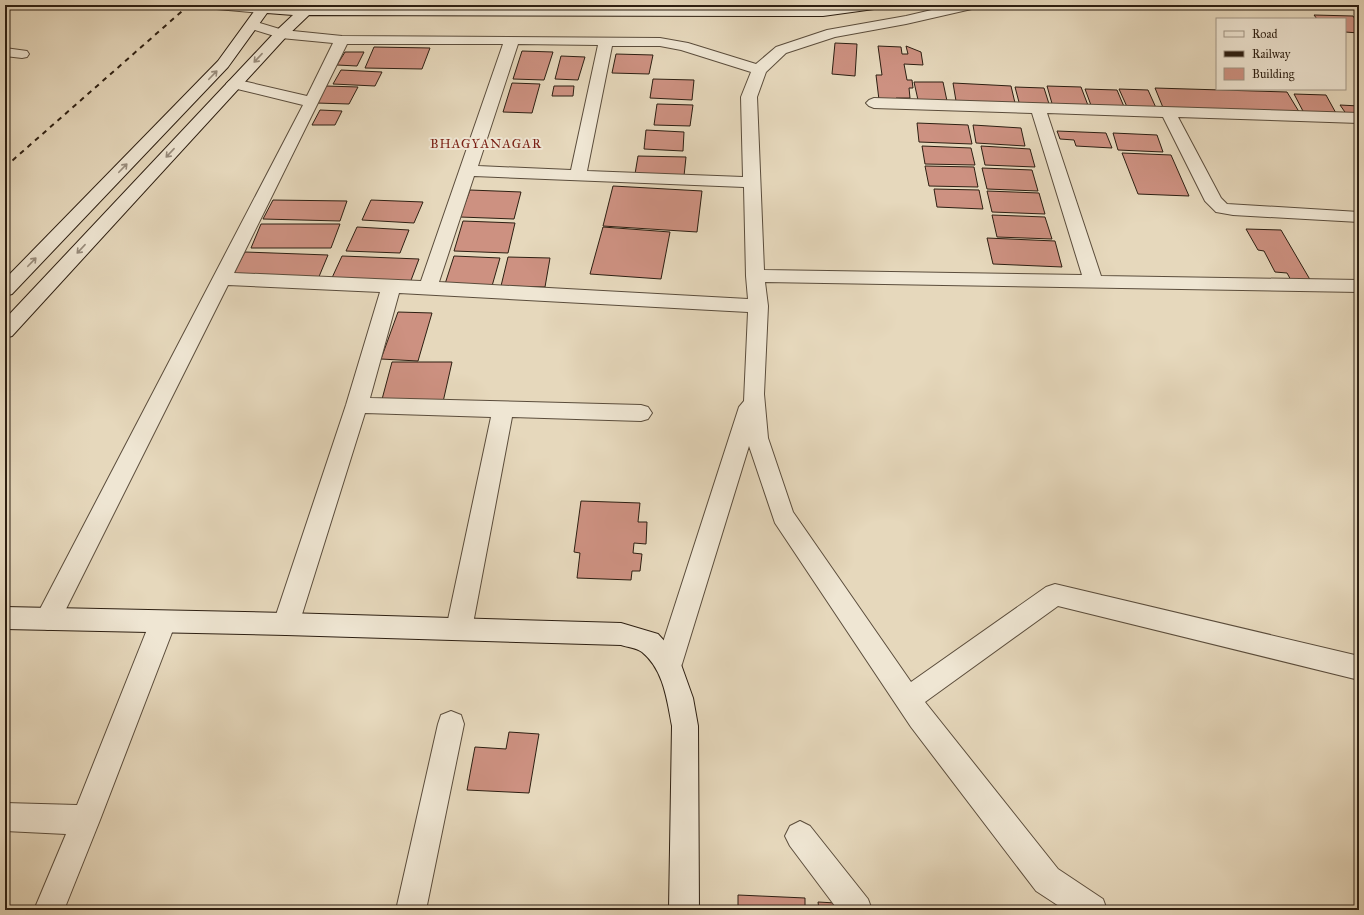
<svg xmlns="http://www.w3.org/2000/svg" width="1364" height="915" font-family="'IM FELL Great Primer',serif">
  <style>
    .building { fill: #cd9181; stroke: #2d1f12 }
    .lines { fill: none; stroke-linecap: round; stroke-linejoin: round }
    .street-casing { stroke: #5b4d3c; stroke-width: 2 }
    .secondary-casing { stroke: #2d1f12; stroke-width: 2 }
    .street { fill: #efe6d3; fill-rule: evenodd }
    .secondary { fill: #efe6d3; fill-rule: evenodd }
    .rail { stroke: #2d1f12; stroke-width: 2; stroke-dasharray: 5 5; stroke-linecap: butt }
    .oneway { stroke: #988c7c }
    .labels { text-anchor: middle; dominant-baseline: central; stroke-width: 4; stroke-linejoin: round; paint-order: stroke }
    .far-neighbourhood-label { font-size: 13px; letter-spacing: 1px; fill: #7a1f14; stroke: #efe6d3 }
  </style>
  <rect width="100%" height="100%" fill="#e6d8bc"/>
  <filter id="stains"><feTurbulence type="fractalNoise" baseFrequency=".005" numOctaves="4"/><feColorMatrix values="0 0 0 0 .2 0 0 0 0 .09 0 0 0 0 .02 0 0 0 .5 -.17"/></filter>
  <radialGradient id="worn" r=".72"><stop offset=".6" stop-color="#630" stop-opacity="0"/><stop offset="1" stop-color="#630" stop-opacity=".3"/></radialGradient>
  <path class="building" d="M1314,15L1353,16L1359,25V33L1345,32V19H1317Z
    M835,43L857,44L855,76L832,74Z
    M878,46L901,47L902,54H908L906,46L921,52L923,65L904,64L907,80H912L913,88H909L910,98H896V100H879L876,75H882Z
    M374,47L430,48L422,69L365,68Z
    M522,51L553,52L544,80L513,79Z
    M345,52H364L357,66L337,65Z
    M616,54L653,55L649,74L612,73Z
    M561,56L585,57L578,80L555,79Z
    M341,70L382,72L375,86L333,84Z
    M653,79L694,80L692,100L650,98Z
    M914,82H943L947,101L918,100Z
    M512,83L540,84L532,113L503,112Z
    M953,83L1011,86L1015,103L956,101Z
    M326,86L358,87L349,104L316,103Z
    M554,86H574L573,96H552Z
    M1047,86L1081,87L1089,108L1053,107Z
    M1015,87L1044,88L1050,107L1020,106Z
    M1155,88L1287,92L1301,115L1164,110Z
    M1085,89L1117,90L1125,109L1092,108Z
    M1119,89L1148,90L1157,110L1128,109Z
    M1294,94L1326,95L1337,115L1304,113Z
    M657,104L693,105L690,126L654,125Z
    M1340,105L1359,106V116L1347,115Z
    M320,110L342,111L335,125H312Z
    M917,123L968,125L972,144L919,142Z
    M973,125L1021,128L1025,146L976,143Z
    M646,130L684,132L683,151L644,149Z
    M1057,131L1106,133L1112,148L1076,146L1074,140L1060,139Z
    M1113,133L1157,135L1163,152L1118,150Z
    M922,146L971,148L975,165L925,164Z
    M981,146L1030,149L1035,167L985,165Z
    M1122,153L1171,155L1189,196L1138,194Z
    M638,156L686,157L684,176L635,174Z
    M925,166L974,167L978,187L929,186Z
    M982,168L1032,170L1038,191L987,189Z
    M613,186L702,191L697,232L603,226Z
    M934,189L979,190L983,209L937,207Z
    M470,190L521,192L514,219L460,217Z
    M987,191L1039,193L1045,214L992,212Z
    M273,200L347,201L340,221L263,219Z
    M371,200L423,202L414,223L362,220Z
    M992,215L1045,217L1052,239L997,237Z
    M463,221L515,223L508,253L454,251Z
    M261,224H340L331,248H251Z
    M357,227L409,230L400,253L346,251Z
    M603,227L670,232L661,279L590,274Z
    M1246,229L1281,230L1312,283L1292,282L1287,273L1275,272L1264,251L1258,250Z
    M987,238L1055,241L1062,267L993,264Z
    M245,252L328,255L318,279L232,276Z
    M342,256L419,259L410,283L331,280Z
    M454,256L500,258L492,286L445,284Z
    M508,257L550,258L545,287L501,286Z
    M398,312L432,313L418,361L381,359Z
    M392,362H452L443,402L381,403Z
    M581,501L640,503L638,522H647L646,544L634,543L633,553L642,554L640,571H632L631,580L577,578L580,553L574,552Z
    M509,732L539,734L529,793L467,790L475,747L506,749Z
    M738,895L805,898V910H738Z
    M818,902L836,903V910H819Z"/>
  <g class="lines">
    <defs>
      <path id="street" d="M210,5H263L268,6L270,9L268,12L263,13L217,9L212,8Z
        M953,5H978L976,8L906,24L835,37L786,53L766,72L757,97L764,270L1082,275L1032,113L874,108L869,106L866,103L869,100L874,98L1359,113V123L1178,117L1221,198L1227,204L1359,212V222L1233,215L1216,212L1205,201L1163,117L1047,113L1101,276L1359,280V292L765,282L768,306L764,394L768,438L793,512L911,682L1046,587L1055,584L1359,656V680L1058,606L925,702L1058,869L1103,899L1107,910H1065L1036,891L911,727L775,523L749,446L682,664L678,672L669,676L660,672L656,664L739,407L744,401L748,312L399,293L370,398L641,405L648,407L652,413L648,419L641,421L512,417L472,629L468,637L459,640L450,637L446,629L491,417L365,413L299,624L295,632L286,635L277,632L273,624L346,405L380,292L228,285L57,627L48,630L39,627L36,619L39,611L303,105L229,87L226,84L229,81L234,79L307,96L333,43L281,38L248,28L246,25L248,22L253,21L283,30L342,36L660,38L688,43L756,64L776,47L827,30L906,16ZM347,44H503L421,281L234,273ZM518,44L598,45L571,170L478,166ZM612,46H660L681,50L751,72L741,97L743,177L587,171ZM474,176L744,187L746,276L748,299L439,282Z
        M5,48L27,51L29,54L27,57L22,58L5,56Z
        M163,611L172,614L176,622L100,820L64,910H34L66,834L5,831V803L77,805L150,622L154,614Z
        M451,711L461,715L464,724L426,910H396L438,724L441,715Z
        M800,821L810,826L868,899L872,910H838L790,846L785,836L790,826Z"/>
      <path id="secondary" d="M265,5L305,7L823,8L844,5H881L879,8L874,9L823,16L309,15L286,37L12,336L5,338V319L276,31L293,15L267,13L228,67L12,294L5,296V279L218,61L258,6Z
        M5,607L286,613L621,623L658,634L678,656L693,698L698,726L699,910H669L672,726C667,700 664,670 642,652C637,648 627,647 621,645L286,635L5,629Z"/>
    </defs>
    <use href="#street" class="street-casing"/>
    <use href="#secondary" class="secondary-casing"/>
    <use href="#street" class="street"/>
    <use href="#secondary" class="secondary"/>
    <path class="rail" d="M5,167L189,5"/>
  </g>
  <defs><path id="oneway-shaft" d="M-6 0H5M1.5-3L5.5 0L1.5 3" fill="none" stroke-width="1.6" stroke-linecap="round" stroke-linejoin="round"/></defs>
  <g class="oneway">
    <use href="#oneway-shaft" transform="translate(258 58) rotate(133)"/>
    <use href="#oneway-shaft" transform="translate(213 75) rotate(-46)"/>
    <use href="#oneway-shaft" transform="translate(170 153) rotate(133)"/>
    <use href="#oneway-shaft" transform="translate(123 168) rotate(-46)"/>
    <use href="#oneway-shaft" transform="translate(81 249) rotate(133)"/>
    <use href="#oneway-shaft" transform="translate(32 262) rotate(-46)"/>
  </g>
  <g class="labels">
    <g class="far-neighbourhood-label">
      <text x="486" y="144">BHAGYANAGAR</text>
    </g>
  </g>
  <rect width="1364" height="915" fill="none" stroke="#e6d8bc" stroke-width="20"/>
  <rect x="6" y="6" width="1352" height="903" fill="none" stroke="#2d1f12" stroke-width="2"/>
  <rect x="10" y="10" width="1344" height="895" fill="none" stroke="#2d1f12"/>
  <rect x="1216" y="18" width="130" height="72" fill="#efe6d3" stroke="#a19686"/>
  <rect x="1224" y="31" width="20" height="6" fill="#efe6d3" stroke="#a19686"/>
  <text x="1252" y="38" font-size="12" fill="#2d1f12">Road</text>
  <rect x="1224" y="51" width="20" height="6" fill="#2d1f12" stroke="#a19686"/>
  <text x="1252" y="58" font-size="12" fill="#2d1f12">Railway</text>
  <rect x="1224" y="68" width="20" height="12" fill="#cd9181" stroke="#a19686"/>
  <text x="1252" y="78" font-size="12" fill="#2d1f12">Building</text>
  <rect width="100%" height="100%" filter="url(#stains)"/>
  <rect width="100%" height="100%" fill="url(#worn)"/>
</svg>
